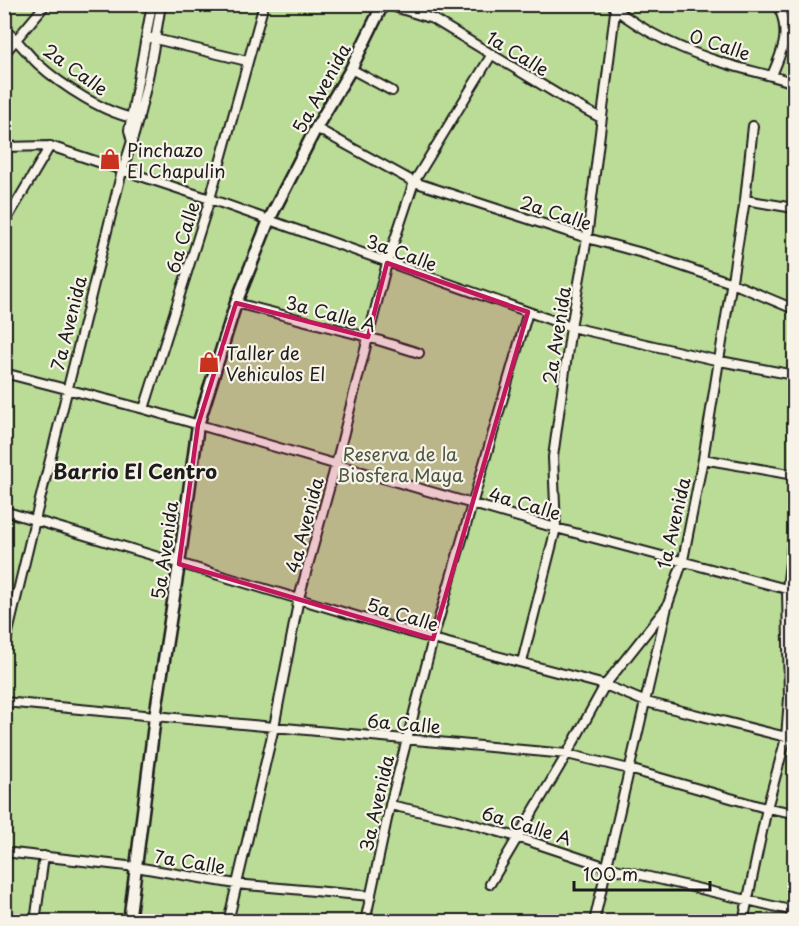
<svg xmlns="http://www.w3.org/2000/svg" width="799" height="926" font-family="'Playpen Sans',sans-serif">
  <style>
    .green { fill: #badc96; stroke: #6b7c59; stroke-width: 1.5 }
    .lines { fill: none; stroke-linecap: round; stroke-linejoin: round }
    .street-casing { stroke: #1c1c1c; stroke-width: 12 }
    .secondary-casing { stroke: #1c1c1c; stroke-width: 15 }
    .street { stroke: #f7f3e8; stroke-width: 8 }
    .secondary { stroke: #f7f3e8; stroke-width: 10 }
    .marked { fill: #c2185b; fill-opacity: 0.2; stroke: #c2185b; stroke-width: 4.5; stroke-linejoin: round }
    .labels { text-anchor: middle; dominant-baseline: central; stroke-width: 4.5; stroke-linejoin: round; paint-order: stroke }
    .street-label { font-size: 18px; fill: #1c1c1c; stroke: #f7f3e8 }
    .poi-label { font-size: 18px; fill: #1c1c1c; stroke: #f7f3e8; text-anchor: start }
    .park-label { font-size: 18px; fill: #4b5641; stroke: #f7f3e8 }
    .neighbourhood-label { font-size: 20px; font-weight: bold; fill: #1c1c1c; stroke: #f7f3e8 }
  </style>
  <rect width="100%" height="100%" fill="#f7ebdb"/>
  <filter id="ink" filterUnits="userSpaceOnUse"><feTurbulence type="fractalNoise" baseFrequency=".0167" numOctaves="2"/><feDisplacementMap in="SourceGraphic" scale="12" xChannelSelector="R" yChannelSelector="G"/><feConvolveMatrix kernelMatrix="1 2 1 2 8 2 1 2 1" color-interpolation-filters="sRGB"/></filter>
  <g filter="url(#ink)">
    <path class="green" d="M5,5H794V921H5Z"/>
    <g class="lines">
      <defs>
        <path id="street" d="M385,4L433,19L567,100L601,118
          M614,8C647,34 686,52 727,64C749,71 772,75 794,83
          M4,29C17,39 26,52 37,63C61,85 106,115 139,119
          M151,38L247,61
          M4,54L46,4
          M351,69L392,91
          M772,75C784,48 790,33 778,4
          M316,128L414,182L587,238L646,254L732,283L794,309
          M132,142L129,130L152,4
          M4,147L50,146L210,199L571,327L720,361L794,375
          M745,200L794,208
          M4,224L50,146
          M236,303L368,337L419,353
          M4,373L144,409L556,528L794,591
          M144,409L210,199L264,4
          M703,459L794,475
          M4,511L433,639L605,685L646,702L794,739
          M4,649L35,520L122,171C142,117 152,61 161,4
          M522,662L556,528L553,457L571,327L587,238L616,4
          M4,702L567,754L629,769L762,807L794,813
          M390,805L454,819L517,837L607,867L794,911
          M4,852L136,867L236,884L371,896
          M490,884L567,754L605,685L666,608
          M35,922L44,856
          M228,922L274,727L299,598L336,464L387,263L414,182L492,54
          M365,922L390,805L433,639L528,312
          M594,922L667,607L683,560L703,459L745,200L753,126
          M743,922L767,808L786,738L789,698L787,589L794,528"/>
        <path id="secondary" d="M129,922L155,717L179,564L198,425L236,303L269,220L316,128L351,69L383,4"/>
      </defs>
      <use href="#street" class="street-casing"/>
      <use href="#secondary" class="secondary-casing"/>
      <use href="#street" class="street"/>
      <use href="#secondary" class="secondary"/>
    </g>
  </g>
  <path class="marked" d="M387,263L528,312L433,639L179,564L198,425L236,303L368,337Z"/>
  <defs>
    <symbol id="shop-bare" viewBox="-9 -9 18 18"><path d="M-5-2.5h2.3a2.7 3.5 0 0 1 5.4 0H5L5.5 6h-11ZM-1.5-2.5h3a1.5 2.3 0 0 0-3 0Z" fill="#c8321e" stroke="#f7f3e8" stroke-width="2.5" paint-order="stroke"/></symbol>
  </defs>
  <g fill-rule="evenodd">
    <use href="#shop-bare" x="95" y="144" width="30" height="30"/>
    <use href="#shop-bare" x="194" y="347" width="30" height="30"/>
  </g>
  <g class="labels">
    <g class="street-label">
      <text transform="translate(720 44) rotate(18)">0 Calle</text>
      <text transform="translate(518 53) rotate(31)">1a Calle</text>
      <text transform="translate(76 69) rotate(36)">2a Calle</text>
      <text transform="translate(321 88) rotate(-61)">5a Avenida</text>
      <text transform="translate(556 212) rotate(18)">2a Calle</text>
      <text transform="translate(182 237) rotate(-73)">6a Calle</text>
      <text transform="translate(402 252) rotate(20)">3a Calle</text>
      <text transform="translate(331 313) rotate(15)">3a Calle A</text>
      <text transform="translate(68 323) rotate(-76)">7a Avenida</text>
      <text transform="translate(556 335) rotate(-81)">2a Avenida</text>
      <text transform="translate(525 503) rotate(16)">4a Calle</text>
      <text transform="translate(673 523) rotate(-77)">1a Avenida</text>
      <text transform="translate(304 525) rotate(-75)">4a Avenida</text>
      <text transform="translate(164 550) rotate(-82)">5a Avenida</text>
      <text transform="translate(403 614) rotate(17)">5a Calle</text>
      <text transform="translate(404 723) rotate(5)">6a Calle</text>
      <text transform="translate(376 803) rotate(-77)">3a Avenida</text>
      <text transform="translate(527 825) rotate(17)">6a Calle A</text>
      <text transform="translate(190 861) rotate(9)">7a Calle</text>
    </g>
    <g class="poi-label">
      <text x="127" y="149">Pinchazo<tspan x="127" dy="21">El Chapulin</tspan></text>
      <text x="226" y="352">Taller de<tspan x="226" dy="21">Vehiculos El</tspan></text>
    </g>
    <g class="park-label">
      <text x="400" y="453">Reserva de la<tspan x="400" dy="21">Biosfera Maya</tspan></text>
    </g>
    <g class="neighbourhood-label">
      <text x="135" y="471">Barrio El Centro</text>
    </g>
  </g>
  <rect width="799" height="926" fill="none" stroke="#f7f3e8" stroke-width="24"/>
  <rect x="12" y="12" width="775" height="902" fill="none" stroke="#1c1c1c" stroke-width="2" filter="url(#ink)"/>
  <path d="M574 881v9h136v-9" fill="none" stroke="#1c1c1c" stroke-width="3"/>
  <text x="583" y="881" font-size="18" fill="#1c1c1c" stroke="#f7f3e8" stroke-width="4.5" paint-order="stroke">100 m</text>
</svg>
